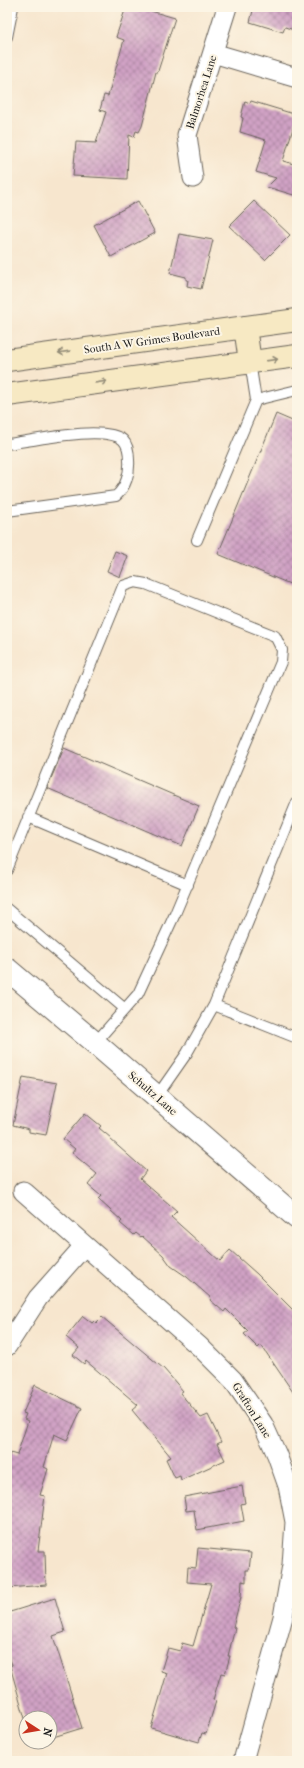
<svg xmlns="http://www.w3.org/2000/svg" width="304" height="1768" font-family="'IM FELL French Canon',serif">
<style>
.building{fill:url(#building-cross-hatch)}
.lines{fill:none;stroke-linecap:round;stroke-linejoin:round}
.service-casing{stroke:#69635a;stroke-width:12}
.minor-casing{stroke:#69635a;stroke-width:21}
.tertiary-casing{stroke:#69635a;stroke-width:24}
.secondary-casing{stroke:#69635a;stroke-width:24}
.service{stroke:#fff;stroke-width:10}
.minor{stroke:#fff;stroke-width:19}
.tertiary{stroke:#fff;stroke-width:22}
.secondary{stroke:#f7e9c3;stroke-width:22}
.oneway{stroke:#948d78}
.labels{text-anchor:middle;stroke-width:4;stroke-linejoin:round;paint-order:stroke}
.street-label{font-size:11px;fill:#1c1c1c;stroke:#fcf5e5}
</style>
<defs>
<pattern id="building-cross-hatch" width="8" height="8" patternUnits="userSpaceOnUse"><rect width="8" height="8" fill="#d0a2c5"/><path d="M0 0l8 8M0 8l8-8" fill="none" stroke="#a8839f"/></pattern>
</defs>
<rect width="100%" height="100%" fill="#fcf5e5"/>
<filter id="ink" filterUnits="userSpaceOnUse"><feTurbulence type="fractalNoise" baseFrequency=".025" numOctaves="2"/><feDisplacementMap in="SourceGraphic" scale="8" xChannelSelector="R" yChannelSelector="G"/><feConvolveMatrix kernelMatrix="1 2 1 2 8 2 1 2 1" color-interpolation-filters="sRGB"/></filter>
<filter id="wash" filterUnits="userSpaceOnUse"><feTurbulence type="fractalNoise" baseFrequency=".012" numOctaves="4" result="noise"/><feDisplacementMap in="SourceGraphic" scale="16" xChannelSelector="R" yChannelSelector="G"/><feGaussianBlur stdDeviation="0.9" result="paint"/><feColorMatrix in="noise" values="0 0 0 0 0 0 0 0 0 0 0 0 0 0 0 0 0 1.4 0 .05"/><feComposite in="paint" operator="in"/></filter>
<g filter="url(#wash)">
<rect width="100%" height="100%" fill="#f7e6ce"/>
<g id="blocks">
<path class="building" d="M 126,7 L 137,7 L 175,18 L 158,71 L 156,72 L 142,126 L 139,132 L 136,131 L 134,137 L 129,135 L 127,179 L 73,176 L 76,142 L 96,143 L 106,112 L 100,110 L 104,95 L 108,96 L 124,40 L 116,37 Z
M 254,7 L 297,7 L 297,31 L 285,27 L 283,32 L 250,22 Z
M 245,101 L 250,103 L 251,101 L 297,115 L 283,161 L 297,165 L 297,196 L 267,187 L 276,178 L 256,172 L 266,140 L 240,132 L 243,118 L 241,117 Z
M 138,201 L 155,233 L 111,257 L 94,225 Z
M 254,201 L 290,235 L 265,260 L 229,226 Z
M 179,234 L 213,240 L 201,289 L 187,286 L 188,280 L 186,280 L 186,277 L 170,273 Z
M 276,414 L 297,423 L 297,587 L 218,554 Z
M 115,551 L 128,556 L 120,577 L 107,571 Z
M 64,748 L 199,806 L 182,846 L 47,788 Z
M 23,1077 L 57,1083 L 46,1135 L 29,1132 L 29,1129 L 13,1125 Z
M 85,1113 L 101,1126 L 99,1128 L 111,1138 L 110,1139 L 146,1171 L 140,1179 L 177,1211 L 171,1217 L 220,1261 L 230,1250 L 257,1274 L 297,1314 L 297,1398 L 261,1345 L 258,1348 L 244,1334 L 248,1331 L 226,1309 L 224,1312 L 210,1300 L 211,1298 L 187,1277 L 171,1266 L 163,1255 L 142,1236 L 141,1237 L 136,1233 L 134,1235 L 120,1223 L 122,1221 L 98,1199 L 101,1196 L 88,1185 L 97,1174 L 72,1153 L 75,1149 L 63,1139 Z
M 83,1316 L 92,1323 L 94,1321 L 96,1323 L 102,1317 L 164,1369 L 183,1391 L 180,1393 L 201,1418 L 208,1415 L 221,1442 L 217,1444 L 225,1460 L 181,1480 L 180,1476 L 175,1478 L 166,1459 L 171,1457 L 132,1410 L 138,1405 L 86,1361 L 84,1364 L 73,1355 L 79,1348 L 66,1337 Z
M 35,1385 L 82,1408 L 67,1440 L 54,1434 L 44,1467 L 48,1469 L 40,1495 L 45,1496 L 38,1551 L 45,1551 L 46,1585 L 7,1588 L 7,1464 L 10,1453 L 17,1455 L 28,1421 L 24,1419 L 26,1414 L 23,1413 Z
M 242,1486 L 245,1503 L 241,1504 L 244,1521 L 197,1530 L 194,1510 L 186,1511 L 184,1497 Z
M 198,1548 L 251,1553 L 249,1570 L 246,1570 L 246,1582 L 242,1581 L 241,1597 L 233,1627 L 235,1628 L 228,1656 L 230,1656 L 225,1674 L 221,1673 L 213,1700 L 216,1701 L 206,1734 L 202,1733 L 199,1742 L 151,1728 L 167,1673 L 161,1671 L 168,1648 L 180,1651 L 182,1643 L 193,1646 L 211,1584 L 187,1582 L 188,1567 L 196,1568 Z
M 55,1598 L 65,1632 L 53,1636 L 82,1728 L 50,1738 L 50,1718 L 26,1718 L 26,1722 L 10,1666 L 12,1665 L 7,1649 L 7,1613 Z"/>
</g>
</g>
<g filter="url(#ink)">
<use href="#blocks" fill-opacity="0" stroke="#69635a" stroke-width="1"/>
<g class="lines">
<g class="service-casing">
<path id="service" d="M 7,37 L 13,7
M 256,400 L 297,390
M 7,444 C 31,441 105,424 123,440 C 128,445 129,453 129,460 C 130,473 126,487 116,496 L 7,511
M 197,540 L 256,400 L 250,362
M 28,817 L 188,885
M 7,870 L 123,586 L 135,582 L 146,584 L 275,636 L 282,650 L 281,662 L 175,914 L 138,994 L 95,1043
M 7,909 L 125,1009
M 214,1005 L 297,1038
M 157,1096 L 187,1053 L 214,1005 L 297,802"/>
</g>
<g class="minor-casing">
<path id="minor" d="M 213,53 L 297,78
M 193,178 L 187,135 L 227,7
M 23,1191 L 200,1347 L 233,1380 L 263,1424 L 277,1455 L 288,1486 L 295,1522 L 292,1565 L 283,1617 L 243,1761
M 7,1346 L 38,1298 L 84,1246"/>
</g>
<g class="tertiary-casing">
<path id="tertiary" d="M 7,969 L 95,1043 L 297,1218"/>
</g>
<g class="secondary-casing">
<path id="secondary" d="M 245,327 L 250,362
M 7,360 L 297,320
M 7,395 L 297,356"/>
</g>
<use href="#service" class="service"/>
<use href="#minor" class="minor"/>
<use href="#tertiary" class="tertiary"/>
<use href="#secondary" class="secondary"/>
</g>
<defs><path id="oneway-shaft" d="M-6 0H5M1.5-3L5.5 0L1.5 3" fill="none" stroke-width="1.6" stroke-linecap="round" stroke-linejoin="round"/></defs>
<g class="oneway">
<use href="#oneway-shaft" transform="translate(64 352) rotate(172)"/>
<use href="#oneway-shaft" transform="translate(272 360) rotate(-8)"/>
<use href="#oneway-shaft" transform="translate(101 382) rotate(-8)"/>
</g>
</g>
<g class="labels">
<g class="street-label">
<text transform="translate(201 92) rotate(-72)" y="4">Balmorhea Lane</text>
<text transform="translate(152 340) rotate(-8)" y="4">South A W Grimes Boulevard</text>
<text transform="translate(153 1093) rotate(41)" y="4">Schultz Lane</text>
<text transform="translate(252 1410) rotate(58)" y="4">Grafton Lane</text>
</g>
</g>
<rect width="304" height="1768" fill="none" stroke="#fcf5e5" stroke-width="24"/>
<g transform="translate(38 1730) rotate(102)"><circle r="19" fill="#fcf5e5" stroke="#a29e95"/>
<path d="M0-3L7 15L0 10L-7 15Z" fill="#c8321e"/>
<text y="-6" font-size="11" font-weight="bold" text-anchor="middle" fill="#1c1c1c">N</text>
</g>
</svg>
